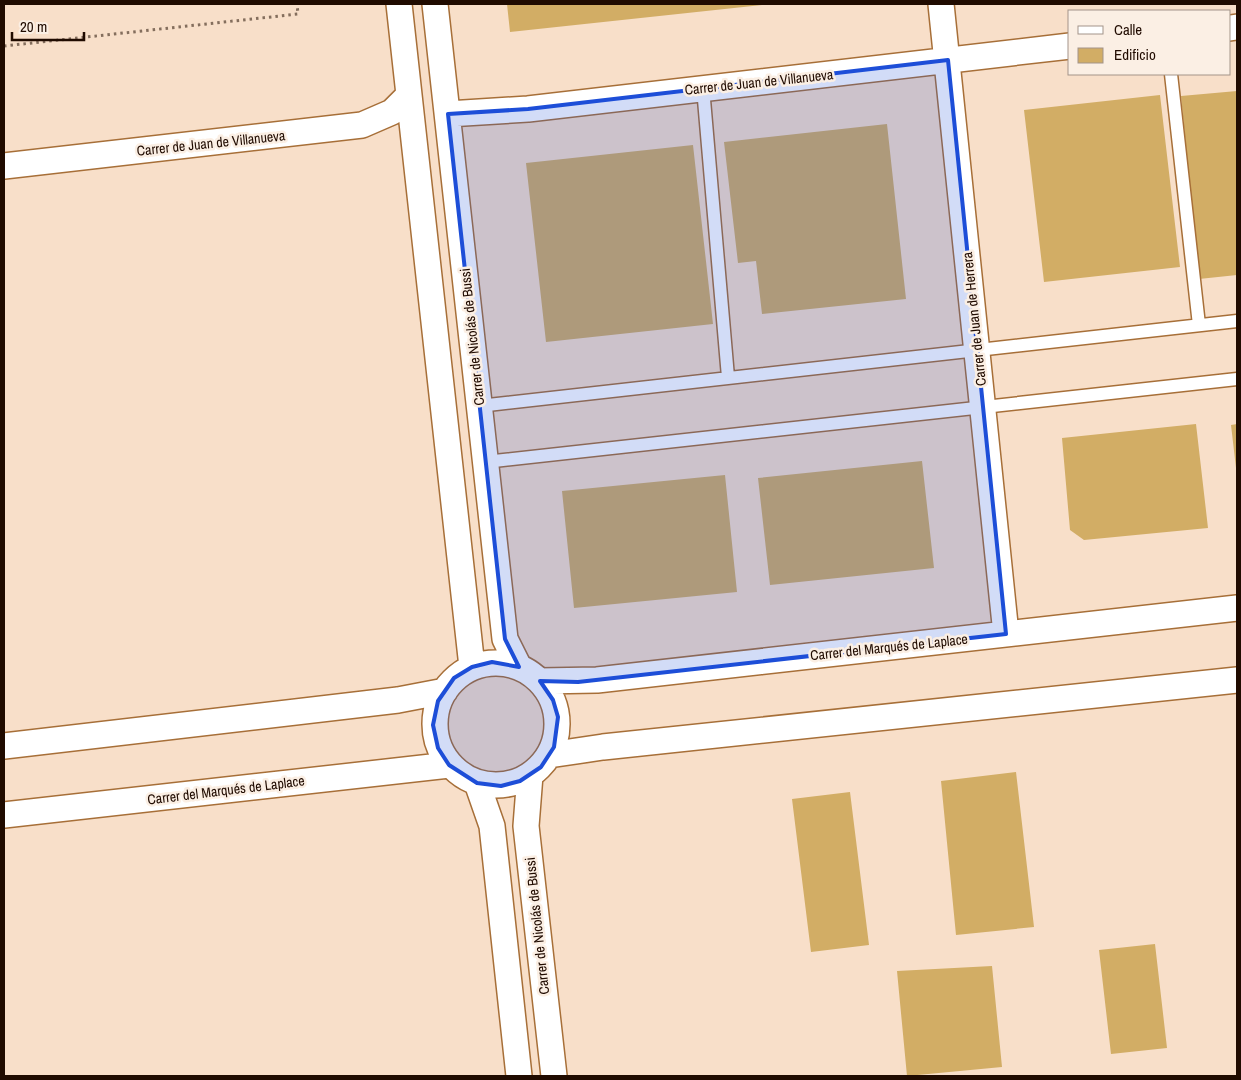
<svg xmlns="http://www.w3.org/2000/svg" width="1241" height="1080" font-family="'Archivo Narrow',sans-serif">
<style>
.building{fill:#d2ad65}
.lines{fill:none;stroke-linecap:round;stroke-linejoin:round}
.lane-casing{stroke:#a76f38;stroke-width:15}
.street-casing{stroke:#a76f38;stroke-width:28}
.path{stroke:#846e5d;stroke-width:3;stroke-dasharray:2.5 4;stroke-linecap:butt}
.lane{stroke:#fff;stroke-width:12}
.street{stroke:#fff;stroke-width:25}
.marked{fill:#1d4ed8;fill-opacity:0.2;stroke:#1d4ed8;stroke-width:4;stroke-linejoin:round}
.labels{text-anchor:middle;stroke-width:5;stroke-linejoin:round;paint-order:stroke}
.street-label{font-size:14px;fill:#200b00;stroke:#fbefe4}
</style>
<rect width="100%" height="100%" fill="#f8dfc9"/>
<path class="building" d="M 507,4 L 762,4 L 762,5 L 510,32 Z
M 1237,91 L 1237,275 L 1199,279 L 1181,96 Z
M 1160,95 L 1180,267 L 1044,282 L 1024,110 Z
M 887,124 L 906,299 L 762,314 L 756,261 L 738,263 L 724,142 Z
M 693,145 L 713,324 L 546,342 L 526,163 Z
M 1196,424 L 1208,528 L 1084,540 L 1070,530 L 1062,438 Z
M 1237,424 L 1237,468 L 1236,468 L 1231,425 Z
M 922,461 L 934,568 L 770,585 L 758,478 Z
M 725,475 L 737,592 L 574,608 L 562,491 Z
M 1016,772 L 1034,927 L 956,935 L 941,781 Z
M 850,792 L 869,945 L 811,952 L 792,799 Z
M 1155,944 L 1167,1048 L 1111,1054 L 1099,950 Z
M 992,966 L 1002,1067 L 907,1076 L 897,971 Z"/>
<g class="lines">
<g class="lane-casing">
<path id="lane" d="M 1171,74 L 1199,325
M 703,88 L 728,377
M 479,406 L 1237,321
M 485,462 L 1237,379"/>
</g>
<g class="street-casing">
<path id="street" d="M 399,4 L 472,667
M 435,4 L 505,639 L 519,667
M 941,4 L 1006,634
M 1230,28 L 1237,27
M 448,114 L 528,109 L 1070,46
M 4,166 L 362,125 L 392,112 L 409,95
M435 724a61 61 0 1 1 122 0a61 61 0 1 1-122 0Z
M 540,681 L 597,680 L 1237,608
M 4,746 L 398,700 L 445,691
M 549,755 L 603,747 L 1237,680
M 530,775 L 526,826 L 554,1076
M 477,783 L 492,826 L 519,1076
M 4,815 L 449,765"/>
</g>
<path class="path" d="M 4,46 L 298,14 L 297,4"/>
<use href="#lane" class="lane"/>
<use href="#street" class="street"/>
</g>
<path class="marked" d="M 948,60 L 1006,634 L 578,682 L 540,681 L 553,700 L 558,717 L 554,747 L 541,767 L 520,781 L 501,786 L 477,783 L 449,765 L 438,748 L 433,725 L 438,701 L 454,678 L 472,667 L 492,662 L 519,667 L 505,639 L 448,114 L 528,109 Z"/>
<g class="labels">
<g class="street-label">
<text transform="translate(759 82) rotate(-6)" y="5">Carrer de Juan de Villanueva</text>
<text transform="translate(211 143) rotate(-6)" y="5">Carrer de Juan de Villanueva</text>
<text transform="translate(974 319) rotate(-96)" y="5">Carrer de Juan de Herrera</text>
<text transform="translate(472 337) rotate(-96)" y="5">Carrer de Nicolás de Bussi</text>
<text transform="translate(889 647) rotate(-6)" y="5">Carrer del Marqués de Laplace</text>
<text transform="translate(226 790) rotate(-7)" y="5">Carrer del Marqués de Laplace</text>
<text transform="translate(537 926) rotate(-96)" y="5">Carrer de Nicolás de Bussi</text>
</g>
</g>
<rect width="1241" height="1080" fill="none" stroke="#200b00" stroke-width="10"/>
<rect x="1068" y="10" width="162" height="65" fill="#fbefe4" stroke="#a39489"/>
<rect x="1078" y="26" width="25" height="8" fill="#ffffff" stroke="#a39489"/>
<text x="1114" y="35" font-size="15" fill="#200b00">Calle</text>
<rect x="1078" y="48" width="25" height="15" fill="#d2ad65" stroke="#a39489"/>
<text x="1114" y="60" font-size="15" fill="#200b00">Edificio</text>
<path d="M12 32v8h72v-8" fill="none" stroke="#200b00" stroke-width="2.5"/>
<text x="20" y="32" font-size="15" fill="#200b00" stroke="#fbefe4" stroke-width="4" paint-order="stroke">20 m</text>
</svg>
